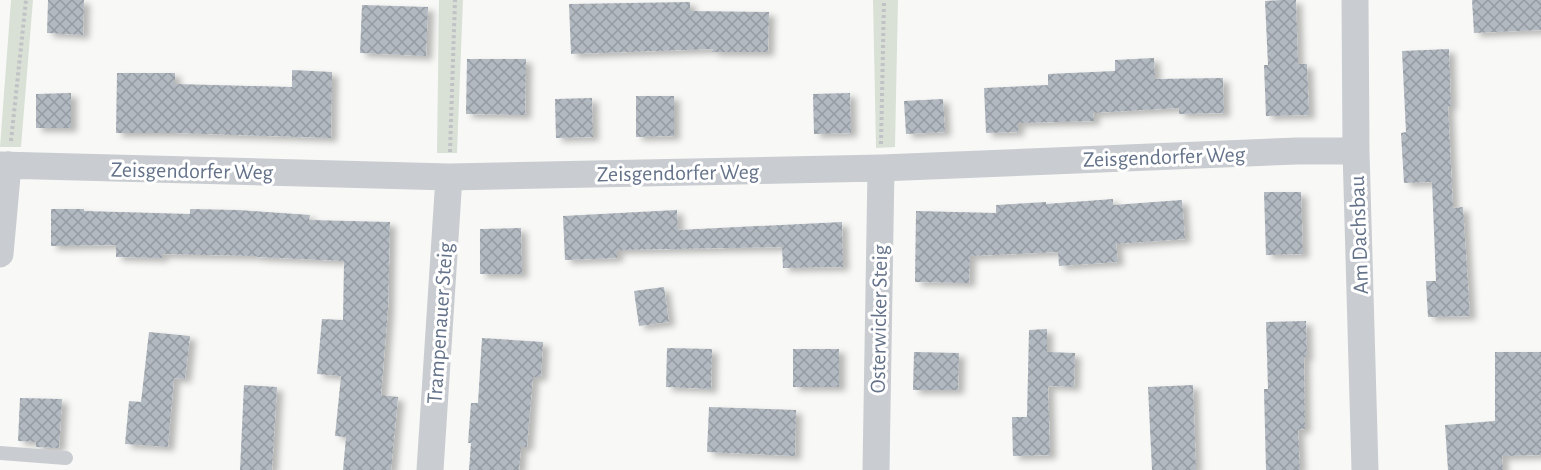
<svg xmlns="http://www.w3.org/2000/svg" width="1541" height="470" font-family="'Alegreya Sans',sans-serif">
<style>
.green{fill:#d9e1d7}
.building{fill:url(#building-cross-hatch);filter:url(#shadow)}
.lines{fill:none;stroke-linecap:round;stroke-linejoin:round}
.path{stroke:#c0c2c5;stroke-width:4;stroke-dasharray:3 3;stroke-linecap:butt}
.service{stroke:#c9ccd0;stroke-width:14}
.minor{stroke:#c9ccd0;stroke-width:27}
.labels{text-anchor:middle;stroke-width:6;stroke-linejoin:round;paint-order:stroke}
.street-label{font-size:22px;fill:#65738a;stroke:#fff}
</style>
<defs>
<pattern id="building-cross-hatch" width="8" height="8" patternUnits="userSpaceOnUse" patternTransform="scale(1.5)"><rect width="8" height="8" fill="#b3b9c1"/><path d="M0 0l8 8M0 8l8-8" fill="none" stroke="#959ba3"/></pattern>
<filter id="shadow"><feDropShadow dx="6" dy="4" stdDeviation="3" flood-color="#0004"/></filter>
</defs>
<rect width="100%" height="100%" fill="#f8f9f6"/>
<path class="green" d="M 11,0 L 33,0 L 21,147 L 0,147 Z
M 439,0 L 463,0 L 457,153 L 437,153 Z
M 873,0 L 898,0 L 895,147 L 876,148 Z"/>
<path class="building" d="M 48,0 L 84,0 L 83,35 L 47,33 Z
M 1281,0 L 1296,0 L 1298,64 L 1307,64 L 1309,115 L 1266,116 L 1264,65 L 1268,65 L 1265,1 Z
M 1472,0 L 1541,0 L 1541,30 L 1474,33 Z
M 690,2 L 690,11 L 769,12 L 768,52 L 712,52 L 713,49 L 571,54 L 569,4 Z
M 362,5 L 428,7 L 426,56 L 360,53 Z
M 1449,49 L 1451,106 L 1448,106 L 1453,208 L 1463,207 L 1470,316 L 1428,317 L 1426,281 L 1436,281 L 1432,182 L 1404,183 L 1401,133 L 1406,132 L 1402,51 Z
M 1154,58 L 1155,79 L 1223,78 L 1224,113 L 1179,114 L 1179,108 L 1093,113 L 1094,121 L 1018,123 L 1018,132 L 986,133 L 984,88 L 1048,85 L 1048,74 L 1115,71 L 1115,60 Z
M 467,59 L 526,59 L 525,115 L 466,114 Z
M 292,70 L 332,72 L 331,138 L 177,133 L 116,133 L 117,73 L 175,73 L 175,84 L 292,87 Z
M 71,93 L 71,128 L 36,128 L 36,94 Z
M 850,93 L 851,133 L 814,134 L 813,94 Z
M 636,96 L 674,96 L 674,136 L 636,137 Z
M 592,98 L 593,137 L 556,138 L 555,99 Z
M 943,99 L 945,132 L 906,134 L 904,101 Z
M 1264,192 L 1301,192 L 1303,254 L 1266,255 Z
M 1113,199 L 1113,205 L 1182,200 L 1185,239 L 1116,244 L 1118,262 L 1059,266 L 1058,252 L 970,256 L 969,283 L 915,282 L 916,211 L 996,213 L 996,205 L 1046,202 L 1046,204 Z
M 51,209 L 84,209 L 84,211 L 190,214 L 190,209 L 238,210 L 310,215 L 309,220 L 390,222 L 388,309 L 381,395 L 398,397 L 391,470 L 343,470 L 346,437 L 335,436 L 341,376 L 317,374 L 322,319 L 343,320 L 344,261 L 257,257 L 257,256 L 162,254 L 162,258 L 116,257 L 116,245 L 51,246 Z
M 677,210 L 678,230 L 842,222 L 843,267 L 783,268 L 782,247 L 617,250 L 617,258 L 565,260 L 563,216 Z
M 521,228 L 522,274 L 480,274 L 480,229 Z
M 664,287 L 669,322 L 639,326 L 634,291 Z
M 1306,321 L 1307,357 L 1304,357 L 1305,429 L 1298,430 L 1300,470 L 1266,470 L 1264,389 L 1268,389 L 1266,322 Z
M 1047,329 L 1047,352 L 1075,353 L 1074,387 L 1048,386 L 1050,455 L 1013,456 L 1012,417 L 1027,417 L 1029,330 Z
M 149,332 L 190,336 L 185,379 L 174,378 L 168,447 L 125,444 L 129,401 L 141,402 Z
M 482,338 L 543,342 L 541,377 L 533,377 L 527,447 L 521,447 L 519,470 L 469,470 L 471,443 L 468,443 L 471,403 L 478,403 Z
M 667,348 L 712,349 L 711,389 L 666,387 Z
M 793,349 L 839,349 L 839,387 L 793,387 Z
M 914,352 L 959,353 L 958,390 L 913,390 Z
M 1495,352 L 1541,352 L 1541,455 L 1502,456 L 1503,470 L 1448,470 L 1445,425 L 1495,421 Z
M 244,385 L 277,387 L 272,470 L 240,470 Z
M 1193,385 L 1196,470 L 1152,470 L 1148,387 Z
M 20,398 L 62,399 L 59,448 L 36,447 L 36,442 L 18,441 Z
M 709,407 L 796,410 L 795,456 L 707,452 Z"/>
<g class="lines">
<path class="path" d="M 11,141 L 26,0
M 881,144 L 884,0
M 450,152 L 455,0"/>
<path class="service" d="M 0,453 L 66,458"/>
<path class="minor" d="M 1355,0 L 1356,151 L 1365,470
M 0,165 L 449,177 L 881,168 L 1297,151 L 1356,151
M 0,254 L 8,165
M 430,470 L 449,177
M 876,470 L 881,168"/>
</g>
<g class="labels">
<g class="street-label">
<text transform="translate(1164 156) rotate(-2)" y="8">Zeisgendorfer Weg</text>
<text transform="translate(192 170) rotate(1)" y="8">Zeisgendorfer Weg</text>
<text transform="translate(678 172) rotate(-1)" y="8">Zeisgendorfer Weg</text>
<text transform="translate(1358 235) rotate(-92)" y="8">Am Dachsbau</text>
<text transform="translate(878 319) rotate(-89)" y="8">Osterwicker Steig</text>
<text transform="translate(439 323) rotate(-86)" y="8">Trampenauer Steig</text>
</g>
</g>
</svg>
